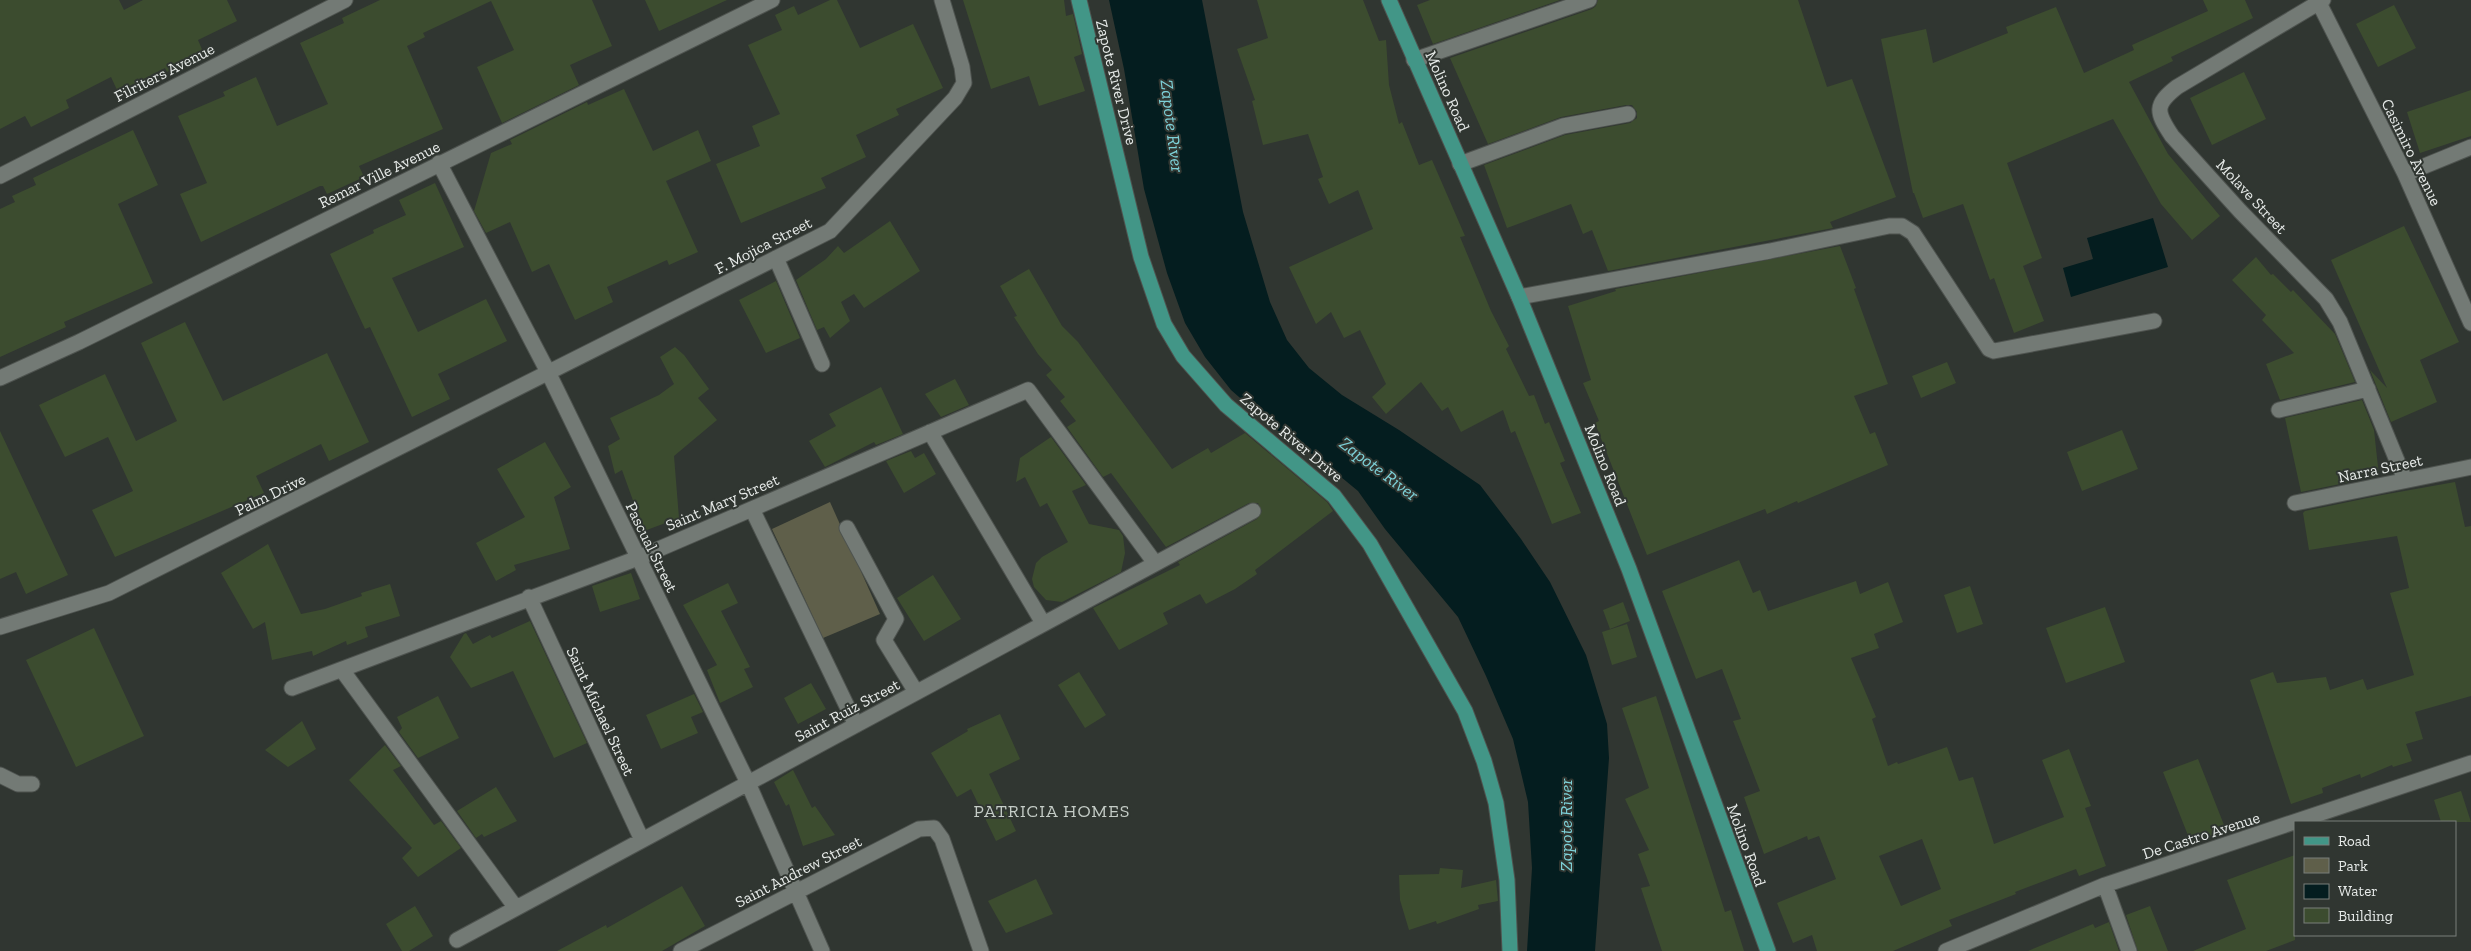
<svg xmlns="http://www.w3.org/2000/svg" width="2471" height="951" font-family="'Zilla Slab',serif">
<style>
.green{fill:#5f5f4a}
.water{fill:#041d1f}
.building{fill:#3c4c2f;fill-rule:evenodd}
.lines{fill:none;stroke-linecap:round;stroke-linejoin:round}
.minor-casing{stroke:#4e534f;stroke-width:17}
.major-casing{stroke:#4e534f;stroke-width:17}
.minor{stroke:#737a75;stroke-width:15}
.major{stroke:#429687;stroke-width:15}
.labels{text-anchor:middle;stroke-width:4;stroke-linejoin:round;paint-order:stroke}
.street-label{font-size:16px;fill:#e7ebe9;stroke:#303631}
.water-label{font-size:18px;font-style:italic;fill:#7dd0d7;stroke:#303631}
.neighbourhood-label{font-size:18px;letter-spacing:1px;fill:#c4ccc6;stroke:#303631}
</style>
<rect width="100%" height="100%" fill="#303631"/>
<path class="green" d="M 830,502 L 880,614 L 823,638 L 772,529 Z"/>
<path class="water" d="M 1109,0 L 1202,0 L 1243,212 L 1270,302 L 1287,340 L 1309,368 L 1342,395 L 1399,430 L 1480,485 L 1521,539 L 1550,582 L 1586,655 L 1607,724 L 1609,758 L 1595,951 L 1527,951 L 1532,868 L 1528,802 L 1513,739 L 1486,676 L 1458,617 L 1385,529 L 1358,491 L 1318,458 L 1285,437 L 1231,390 L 1205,357 L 1185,323 L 1167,273 L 1144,189 L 1124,69 Z
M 2153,218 L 2168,267 L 2071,297 L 2063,268 L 2093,259 L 2087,238 Z"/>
<path class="building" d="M 0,0 L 119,0 L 124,10 L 143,0 L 227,0 L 237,21 L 198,40 L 204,54 L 167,72 L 165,68 L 118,92 L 111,77 L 66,100 L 69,108 L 31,127 L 25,116 L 0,129 Z
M 380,0 L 592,0 L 612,46 L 570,65 L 579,85 L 502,123 L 477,67 L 514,50 L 491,1 L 423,33 L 425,37 L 407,46 L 443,129 L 359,166 L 364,177 L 327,194 L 323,186 L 320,186 L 201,242 L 180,194 L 207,183 L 178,116 L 225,96 L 223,92 L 256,77 L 277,126 L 328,104 L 300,43 L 344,23 L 342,18 Z
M 645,0 L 727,0 L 659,31 Z
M 830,0 L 837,0 L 860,48 L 913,24 L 943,88 L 896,109 L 899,115 L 856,135 L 866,157 L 821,178 L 826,188 L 741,223 L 716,164 L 760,146 L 752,126 L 780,114 L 748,45 L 782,30 L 775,15 L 794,6 L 798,15 Z
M 963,0 L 1064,0 L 1066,16 L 1073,14 L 1082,54 L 1074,57 L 1085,91 L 1039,106 L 1029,76 L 991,89 Z
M 1257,0 L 1363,0 L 1379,41 L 1386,40 L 1389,85 L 1399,124 L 1402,122 L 1419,165 L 1432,160 L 1465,236 L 1460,237 L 1491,311 L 1509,346 L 1506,349 L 1529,396 L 1534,395 L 1545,424 L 1549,422 L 1565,461 L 1560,463 L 1581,513 L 1552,524 L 1515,431 L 1511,433 L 1503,410 L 1461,432 L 1448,407 L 1442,411 L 1421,382 L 1386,414 L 1372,397 L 1386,384 L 1360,330 L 1344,338 L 1331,312 L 1316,324 L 1289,267 L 1373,229 L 1358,190 L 1329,204 L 1318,179 L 1323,177 L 1308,134 L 1263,145 L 1252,101 L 1255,100 L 1237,49 L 1268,38 Z
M 1430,0 L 1560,0 L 1433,44 L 1417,5 Z
M 1598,0 L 1798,0 L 1827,87 L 1852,79 L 1896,197 L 1830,222 L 1833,228 L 1608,271 L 1592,230 L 1583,234 L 1571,204 L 1507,228 L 1484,165 L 1565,135 L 1630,123 L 1637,118 L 1637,112 L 1632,105 L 1626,105 L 1561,117 L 1488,144 L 1450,58 L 1592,9 L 1596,6 Z
M 2203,0 L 2245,0 L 2253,18 L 2171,57 L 2173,61 L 2129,82 L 2168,154 L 2220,216 L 2192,240 L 2161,204 L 2113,119 L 2007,163 L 2042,258 L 2023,266 L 2044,321 L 2014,333 L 1994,278 L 1990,280 L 1963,204 L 1923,218 L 1914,193 L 1913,193 L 1881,39 L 1926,29 L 1933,63 L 2008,33 L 2006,27 L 2056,7 L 2084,73 L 2134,50 L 2132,45 L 2208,11 Z
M 2394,5 L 2416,48 L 2378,67 L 2356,24 Z
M 2244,72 L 2266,119 L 2212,145 L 2190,98 Z
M 624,89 L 653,151 L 698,130 L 711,161 L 666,181 L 698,252 L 669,265 L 667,260 L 607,287 L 613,302 L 575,320 L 549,264 L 532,272 L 510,222 L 486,233 L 474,211 L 491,153 L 512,144 L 510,140 L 587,102 L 588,105 Z
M 2471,90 L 2471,136 L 2420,153 L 2407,112 Z
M 133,130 L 158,185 L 118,204 L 153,283 L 64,322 L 66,327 L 0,357 L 0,209 L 15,202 L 12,196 L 36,185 L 33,178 Z
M 435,183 L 464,247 L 392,278 L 418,332 L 486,299 L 507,341 L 438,374 L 450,399 L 412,417 L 370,327 L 365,329 L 330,254 L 374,233 L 373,230 L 406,215 L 399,200 Z
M 890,221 L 920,271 L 864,308 L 854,294 L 841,302 L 850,321 L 830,338 L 824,327 L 817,330 L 796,280 L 826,259 L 838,246 L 844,253 Z
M 2404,226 L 2459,342 L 2420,360 L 2437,402 L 2391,422 L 2370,370 L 2387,388 L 2331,260 Z
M 1840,246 L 1856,288 L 1854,289 L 1888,384 L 1854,396 L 1870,434 L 1875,432 L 1888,465 L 1798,503 L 1797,501 L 1767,514 L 1765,509 L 1647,555 L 1595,423 L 1599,421 L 1583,383 L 1591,380 L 1568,306 L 1616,291 L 1615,289 Z
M 2256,257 L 2271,275 L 2273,274 L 2291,292 L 2293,290 L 2335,334 L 2355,382 L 2280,400 L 2266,364 L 2294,353 L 2262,320 L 2266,315 L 2232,280 Z
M 1029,269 L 1062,326 L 1078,342 L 1172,469 L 1208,448 L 1211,453 L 1245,433 L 1327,502 L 1333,511 L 1255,570 L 1257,574 L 1235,589 L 1206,604 L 1200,594 L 1163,613 L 1168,624 L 1119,650 L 1093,608 L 1180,565 L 1178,562 L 1257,519 L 1262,511 L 1258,503 L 1249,503 L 1166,547 L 1111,473 L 1103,477 L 1067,427 L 1076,421 L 1060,401 L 1065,397 L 1046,375 L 1052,370 L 1038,354 L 1014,317 L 1017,316 L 1000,286 Z
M 776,281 L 800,338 L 766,353 L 739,300 Z
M 185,322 L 223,401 L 327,353 L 369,442 L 329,461 L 321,444 L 256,476 L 264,493 L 115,557 L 92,510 L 133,491 L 108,437 L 65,457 L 39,405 L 105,374 L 136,441 L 177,421 L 141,343 Z
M 675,347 L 684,355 L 709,389 L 698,398 L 717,420 L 674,456 L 679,518 L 644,531 L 622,470 L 615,474 L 608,446 L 620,439 L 610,418 L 659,395 L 674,384 L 660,357 Z
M 1947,362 L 1956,383 L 1921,398 L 1912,376 Z
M 955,379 L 969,405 L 941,417 L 925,394 Z
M 881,387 L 903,434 L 876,445 L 874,442 L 825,467 L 809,441 L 836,426 L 829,414 Z
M 2362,400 L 2374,430 L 2379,476 L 2301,492 L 2285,418 Z
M 2122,430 L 2138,469 L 2082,491 L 2067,452 Z
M 0,431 L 68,575 L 26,594 L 16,572 L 0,579 Z
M 1051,437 L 1086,485 L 1072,491 L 1089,524 L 1119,530 L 1123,536 L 1125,553 L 1121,572 L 1062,602 L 1046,600 L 1034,587 L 1032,579 L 1036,563 L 1042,557 L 1068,542 L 1047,503 L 1040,507 L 1025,477 L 1016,482 L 1020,458 Z
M 545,442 L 571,487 L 554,497 L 570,549 L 514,565 L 516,570 L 496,581 L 476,543 L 525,517 L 497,469 Z
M 911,451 L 915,458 L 924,453 L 936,474 L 904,493 L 886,461 Z
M 2455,482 L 2465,527 L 2471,526 L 2471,696 L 2415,712 L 2423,739 L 2406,744 L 2412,761 L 2393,767 L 2392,765 L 2361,778 L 2360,774 L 2322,788 L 2323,793 L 2291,804 L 2250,680 L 2273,672 L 2277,683 L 2326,677 L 2330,690 L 2363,679 L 2367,690 L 2414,675 L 2390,593 L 2409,588 L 2397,536 L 2309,550 L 2303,513 L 2305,511 L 2382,495 Z
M 268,544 L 301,614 L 325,609 L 362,596 L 361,593 L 390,584 L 400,616 L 365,627 L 368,637 L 347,645 L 346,641 L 313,656 L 312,651 L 272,660 L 265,622 L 253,629 L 221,573 Z
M 1739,560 L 1753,593 L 1760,590 L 1768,611 L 1856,581 L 1860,594 L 1888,582 L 1903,622 L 1874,634 L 1879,648 L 1851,658 L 1876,717 L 1872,719 L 1888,766 L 1897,762 L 1898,764 L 1947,747 L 1959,781 L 1973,777 L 1994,844 L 2064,817 L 2042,760 L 2069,749 L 2091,806 L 2085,808 L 2106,866 L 2079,876 L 2076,869 L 2015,892 L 2016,894 L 1949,920 L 1952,926 L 1893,951 L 1817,951 L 1812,935 L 1793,943 L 1777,903 L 1836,879 L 1819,836 L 1808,840 L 1807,836 L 1764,854 L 1744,797 L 1760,791 L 1733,721 L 1741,719 L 1722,669 L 1696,679 L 1662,591 ZM 1922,839 L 1941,889 L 1901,906 L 1879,856 Z
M 631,573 L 640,599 L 600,612 L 592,586 Z
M 933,575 L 961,619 L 924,641 L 897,598 Z
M 728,583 L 738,603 L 721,611 L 750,667 L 744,669 L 753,687 L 720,703 L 707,670 L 717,665 L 683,605 Z
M 1970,586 L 1983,624 L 1957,633 L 1944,595 Z
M 1623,602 L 1630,621 L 1610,629 L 1603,610 Z
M 2105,607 L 2125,662 L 2066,683 L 2046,628 Z
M 530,621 L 587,743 L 554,758 L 513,671 L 471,688 L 450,657 L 464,634 L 466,633 L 473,644 L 490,635 L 492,638 Z
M 1627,624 L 1637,657 L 1612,665 L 1602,632 Z
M 94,628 L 144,736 L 76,767 L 26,660 Z
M 1079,672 L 1106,715 L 1085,728 L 1058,685 Z
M 811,683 L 826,709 L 798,724 L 784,698 Z
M 694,694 L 703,712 L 691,717 L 698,733 L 661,749 L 646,715 Z
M 438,696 L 459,738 L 418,758 L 399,732 L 402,728 L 397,717 Z
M 1656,696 L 1725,912 L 1731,910 L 1744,951 L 1662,951 L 1641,888 L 1650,886 L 1638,854 L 1649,850 L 1625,799 L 1649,788 L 1622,708 Z
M 1000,714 L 1020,759 L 989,774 L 1016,831 L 996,841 L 971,789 L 957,797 L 931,753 L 968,731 L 967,729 Z
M 302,721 L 316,749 L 288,767 L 265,750 Z
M 385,745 L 401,766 L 393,770 L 434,825 L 441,821 L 461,848 L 418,877 L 402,858 L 412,848 L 349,780 Z
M 2198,759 L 2226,830 L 2191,843 L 2163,772 Z
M 793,770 L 812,808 L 815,806 L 835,835 L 803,846 L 789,804 L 786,806 L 774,782 Z
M 496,787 L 517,821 L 484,837 L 482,834 L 476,838 L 457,811 Z
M 2461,791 L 2471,822 L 2441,822 L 2434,800 Z
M 2295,855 L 2295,940 L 2266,951 L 2193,951 L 2246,929 L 2227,880 Z
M 1440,868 L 1463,870 L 1461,888 L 1496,880 L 1498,901 L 1478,905 L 1479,909 L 1437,924 L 1436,921 L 1409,930 L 1400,900 L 1399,875 L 1439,874 Z
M 1036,879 L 1053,914 L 1006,933 L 988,901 Z
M 682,886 L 705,926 L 662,951 L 557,951 L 606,925 L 607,928 Z
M 415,906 L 433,936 L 409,951 L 402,951 L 386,924 Z
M 2150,906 L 2168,951 L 2138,951 L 2126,915 Z
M 2109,922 L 2119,951 L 2028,951 L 2093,924 L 2095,928 Z"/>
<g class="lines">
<g class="minor-casing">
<path id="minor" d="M 2323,0 L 2177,87 C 2154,105 2156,112 2172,136 L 2240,211 L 2326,299 L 2340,322 L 2405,480
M 2319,3 L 2405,174 L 2471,323
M 1414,60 L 1589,0
M 439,163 L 548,372 L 748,783 L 822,951
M 1460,164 L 1563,126 L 1628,114
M 2405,174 L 2471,147
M 0,176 L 345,0
M 776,258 L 822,364
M 1519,297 L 1770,251 L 1889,226 L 1902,226 L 1913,233 L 1989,349 L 1994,351 L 2154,321
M 0,378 L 79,342 L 772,0
M 2279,410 L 2368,389
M 930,432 L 1043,623
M 2295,503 L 2471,467
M 752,509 L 856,725
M 847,528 L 896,619 L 884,640 L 916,692
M 529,597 L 642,840
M 0,627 L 109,593 L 830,231 L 955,98 L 964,83 L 962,67 L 942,0
M 342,670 L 516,908
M 292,688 L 638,558 L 1028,390 L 1155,563
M 0,775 L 18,784 L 32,784
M 2105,885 L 2129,951
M 457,940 L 1253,511
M 681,951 L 919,829 L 934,828 L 942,839 L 981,951
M 1946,951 L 2105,885 L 2471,763"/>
</g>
<g class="major-casing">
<path id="major" d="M 1079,0 L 1141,257 L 1164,324 L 1183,356 L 1226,405 L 1334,496 L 1370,544 L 1465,711 L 1484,761 L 1496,803 L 1507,880 L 1510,951
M 1389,0 L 1519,297 L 1629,569 L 1768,951"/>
</g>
<use href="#minor" class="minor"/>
<use href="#major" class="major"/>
</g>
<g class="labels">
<g class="street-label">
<text transform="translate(164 72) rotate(-27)" y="6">Filriters Avenue</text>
<text transform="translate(1117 82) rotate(76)" y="6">Zapote River Drive</text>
<text transform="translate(1448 91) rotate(66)" y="6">Molino Road</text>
<text transform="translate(2412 152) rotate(64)" y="6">Casimiro Avenue</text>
<text transform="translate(379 174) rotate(-26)" y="6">Remar Ville Avenue</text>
<text transform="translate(2252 196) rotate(47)" y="6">Molave Street</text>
<text transform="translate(763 245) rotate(-27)" y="6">F. Mojica Street</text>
<text transform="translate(1292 437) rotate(40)" y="6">Zapote River Drive</text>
<text transform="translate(1606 465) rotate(68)" y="6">Molino Road</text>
<text transform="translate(2380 468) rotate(-12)" y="6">Narra Street</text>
<text transform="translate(270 494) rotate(-26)" y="6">Palm Drive</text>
<text transform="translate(722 502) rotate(-23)" y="6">Saint Mary Street</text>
<text transform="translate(652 547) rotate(64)" y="6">Pascual Street</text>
<text transform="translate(847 710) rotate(-28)" y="6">Saint Ruiz Street</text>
<text transform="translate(601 711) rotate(65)" y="6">Saint Michael Street</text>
<text transform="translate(2201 835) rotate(-18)" y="6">De Castro Avenue</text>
<text transform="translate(1747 845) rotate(70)" y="6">Molino Road</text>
<text transform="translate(798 871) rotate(-27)" y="6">Saint Andrew Street</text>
</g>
<g class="water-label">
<text transform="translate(1172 126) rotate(83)" y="6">Zapote River</text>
<text transform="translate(1379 469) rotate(37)" y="6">Zapote River</text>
<text transform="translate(1566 825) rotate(-90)" y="6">Zapote River</text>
</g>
<g class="neighbourhood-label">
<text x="1052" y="817">PATRICIA HOMES</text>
</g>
</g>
<rect x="2294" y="821" width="162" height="115" fill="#303631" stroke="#797e7b"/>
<rect x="2304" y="837" width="25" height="8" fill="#429687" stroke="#797e7b"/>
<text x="2338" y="846" font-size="15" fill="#e7ebe9">Road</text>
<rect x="2304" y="858" width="25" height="15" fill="#5f5f4a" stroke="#797e7b"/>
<text x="2338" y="871" font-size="15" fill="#e7ebe9">Park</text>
<rect x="2304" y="884" width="25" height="15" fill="#041d1f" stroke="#797e7b"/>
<text x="2338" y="896" font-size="15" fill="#e7ebe9">Water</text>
<rect x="2304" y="908" width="25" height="15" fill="#3c4c2f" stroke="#797e7b"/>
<text x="2338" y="921" font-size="15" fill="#e7ebe9">Building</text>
</svg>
